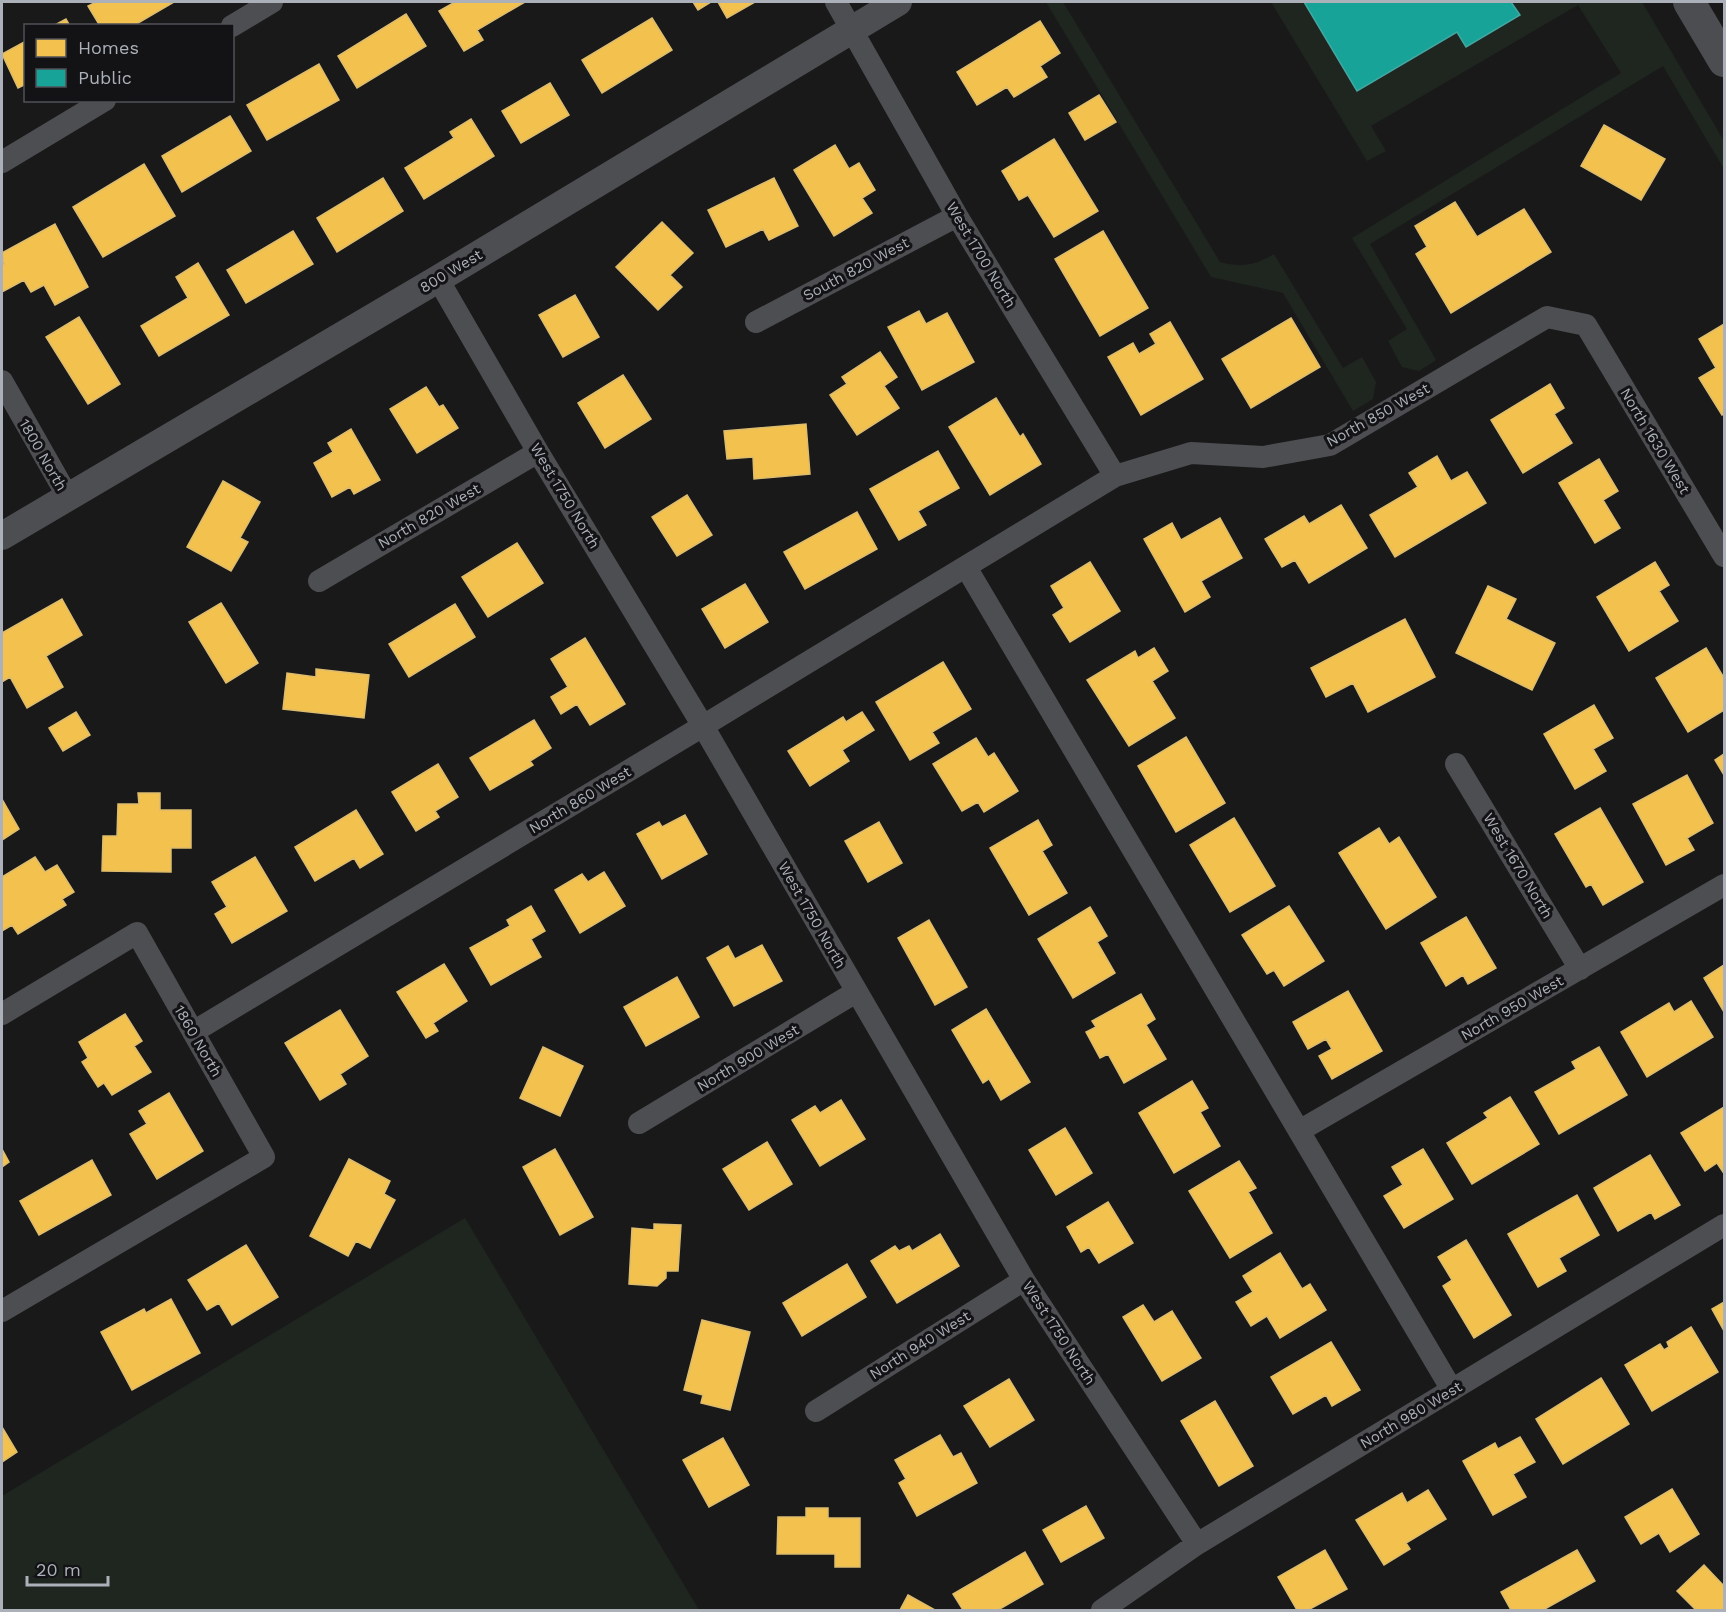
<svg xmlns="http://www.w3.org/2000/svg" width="1726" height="1612" font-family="'Work Sans',sans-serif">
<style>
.green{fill:#1f2620}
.homes{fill:#f2c14e;stroke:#ddbc6e;stroke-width:1.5}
.public{fill:#17a398;stroke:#43a7a2;stroke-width:1.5}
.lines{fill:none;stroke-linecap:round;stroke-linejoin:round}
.minor{stroke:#4d4e52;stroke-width:22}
.tertiary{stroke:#4d4e52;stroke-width:28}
.secondary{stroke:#4c4d50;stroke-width:32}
.labels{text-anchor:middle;stroke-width:6;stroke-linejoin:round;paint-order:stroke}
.street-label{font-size:15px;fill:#abb0b9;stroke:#131315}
</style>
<rect width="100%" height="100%" fill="#191919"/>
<path class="green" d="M 1046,2 L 1063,2 L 1220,262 C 1241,268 1255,265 1274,254 L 1343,368 L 1362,357 L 1376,382 L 1373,399 L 1353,411 L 1283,293 L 1211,277 Z
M 1271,2 L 1304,2 L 1357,91 L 1457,32 L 1466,47 L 1520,16 L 1511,2 L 1642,2 L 1724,141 L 1724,169 L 1663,66 L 1370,244 L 1436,360 L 1419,371 L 1402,367 L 1388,341 L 1407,329 L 1352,238 L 1621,73 L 1578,5 L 1371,126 L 1386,151 L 1367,161 Z
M 465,1218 L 699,1610 L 2,1610 L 2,1496 Z"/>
<path class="homes" d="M 96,2 L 174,2 L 133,26 L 100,26 L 88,6 Z
M 455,2 L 525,2 L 477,30 L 483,40 L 464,51 L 439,11 Z
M 693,2 L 711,2 L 698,10 Z
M 718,2 L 755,2 L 727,18 Z
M 406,14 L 426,46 L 357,88 L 338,56 Z
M 652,18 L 672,50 L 602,93 L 582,60 Z
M 66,19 L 70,26 L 53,26 Z
M 1040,21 L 1060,53 L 1040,66 L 1047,77 L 1014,97 L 1007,87 L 977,105 L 957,72 Z
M 26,41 L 26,84 L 18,88 L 2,54 Z
M 319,64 L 339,100 L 267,140 L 247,105 Z
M 550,83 L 569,115 L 521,143 L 502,111 Z
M 1099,95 L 1116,122 L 1085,140 L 1069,113 Z
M 230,116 L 251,151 L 182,192 L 162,156 Z
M 471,119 L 494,156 L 424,199 L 405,168 L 454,138 L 450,132 Z
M 1604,125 L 1665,159 L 1641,200 L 1581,166 Z
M 1054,139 L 1098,211 L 1054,237 L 1028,195 L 1019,200 L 1002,171 Z
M 835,145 L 849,169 L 859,163 L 875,190 L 862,198 L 872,213 L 834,236 L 794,170 Z
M 144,164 L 175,216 L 103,257 L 73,207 Z
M 383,178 L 403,211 L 337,252 L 317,218 Z
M 774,178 L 798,226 L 769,240 L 763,229 L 726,247 L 708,210 Z
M 1455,202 L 1477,237 L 1524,209 L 1551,252 L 1451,313 L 1416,254 L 1427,247 L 1415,226 Z
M 662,222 L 693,253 L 670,275 L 682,287 L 658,310 L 616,267 Z
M 55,224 L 88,287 L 55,305 L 44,285 L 31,292 L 24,280 L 2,292 L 2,265 L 4,264 L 2,253 Z
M 293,231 L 313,264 L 246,303 L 227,270 Z
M 1103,231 L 1148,308 L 1100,336 L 1055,259 Z
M 198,263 L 229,315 L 159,356 L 141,326 L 188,298 L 176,277 Z
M 575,295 L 599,337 L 563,357 L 539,315 Z
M 919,311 L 926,324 L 947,313 L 974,362 L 922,390 L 888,327 Z
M 79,317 L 120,384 L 88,404 L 46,337 Z
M 1291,318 L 1320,367 L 1251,408 L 1222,359 Z
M 1170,322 L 1203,379 L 1141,415 L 1108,357 L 1133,343 L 1139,354 L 1156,344 L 1150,334 Z
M 1724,324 L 1724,413 L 1722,415 L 1699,378 L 1716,368 L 1699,339 Z
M 880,352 L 897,377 L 884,386 L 899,408 L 857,435 L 830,395 L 847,384 L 842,377 Z
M 623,375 L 651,419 L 605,448 L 578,403 Z
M 1550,384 L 1564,408 L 1554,414 L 1572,443 L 1523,473 L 1491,420 Z
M 426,387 L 439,407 L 443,405 L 458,428 L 417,453 L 390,409 Z
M 996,398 L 1020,437 L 1023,434 L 1041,464 L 990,495 L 949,427 Z
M 806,424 L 810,474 L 754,479 L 753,457 L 727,459 L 724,431 Z
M 351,429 L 380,480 L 354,494 L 350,487 L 332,497 L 314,463 L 333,452 L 328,443 Z
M 938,451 L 959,488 L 918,511 L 926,525 L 899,540 L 870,489 Z
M 1437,456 L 1451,481 L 1467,472 L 1486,503 L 1395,557 L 1370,515 L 1418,487 L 1409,473 Z
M 1599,459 L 1618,491 L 1603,500 L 1620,528 L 1595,543 L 1559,483 Z
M 223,481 L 260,502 L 240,538 L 248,542 L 231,571 L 187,547 Z
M 687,495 L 712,535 L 677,556 L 652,517 Z
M 1341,505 L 1367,548 L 1309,583 L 1295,560 L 1282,567 L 1265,539 L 1304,516 L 1309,524 Z
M 857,512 L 877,549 L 805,589 L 784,552 Z
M 1220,518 L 1242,558 L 1201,581 L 1210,597 L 1185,612 L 1144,539 L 1172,523 L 1181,540 Z
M 517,543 L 543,583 L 488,617 L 462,577 Z
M 1090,562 L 1120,611 L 1070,642 L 1053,615 L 1064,608 L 1051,586 Z
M 1655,562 L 1669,585 L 1659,591 L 1678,621 L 1629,651 L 1597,597 Z
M 745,584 L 768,622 L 725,648 L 702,609 Z
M 1488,586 L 1516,599 L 1506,619 L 1555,643 L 1532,690 L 1456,653 Z
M 62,599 L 82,635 L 46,656 L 63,687 L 27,708 L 10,677 L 2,682 L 2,633 Z
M 221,603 L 258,663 L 226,683 L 189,622 Z
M 455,604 L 475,637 L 409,677 L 389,644 Z
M 1405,619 L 1435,677 L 1368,712 L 1353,683 L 1326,697 L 1311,668 Z
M 585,638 L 625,704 L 590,725 L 577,704 L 561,714 L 551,697 L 568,687 L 551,659 Z
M 1154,648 L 1168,671 L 1152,681 L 1175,718 L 1129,746 L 1087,680 L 1135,651 L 1138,658 Z
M 1706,648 L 1724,678 L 1724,710 L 1688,732 L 1656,678 Z
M 943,662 L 971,709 L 932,732 L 939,743 L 910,760 L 876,702 Z
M 316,669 L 369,675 L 364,718 L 283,709 L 287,673 L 316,677 Z
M 1594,705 L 1613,738 L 1593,749 L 1606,771 L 1575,789 L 1544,734 Z
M 76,712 L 90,735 L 63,751 L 49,728 Z
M 862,712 L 874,730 L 842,750 L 849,761 L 810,786 L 788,751 L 843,717 L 846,722 Z
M 534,720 L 551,748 L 530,761 L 533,765 L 490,790 L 470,758 Z
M 1186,737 L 1225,803 L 1176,832 L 1138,766 Z
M 976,738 L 988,757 L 994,753 L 1018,791 L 984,812 L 978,802 L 962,811 L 933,764 Z
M 1724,754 L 1724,775 L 1715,760 Z
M 438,764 L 458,797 L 435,811 L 439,817 L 416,831 L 392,792 Z
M 1687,775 L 1713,823 L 1687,838 L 1694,850 L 1666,865 L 1633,804 Z
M 138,793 L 160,793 L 160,810 L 191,810 L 191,848 L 171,848 L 171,872 L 102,871 L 103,836 L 117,836 L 118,804 L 139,804 Z
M 2,799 L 19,829 L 2,840 Z
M 1600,808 L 1643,882 L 1603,905 L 1591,884 L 1586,887 L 1555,834 Z
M 356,810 L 383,854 L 360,868 L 354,858 L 315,881 L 295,847 Z
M 685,815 L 707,854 L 662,879 L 637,834 L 659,822 L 662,827 Z
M 1234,818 L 1275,886 L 1230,912 L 1190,845 Z
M 1038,820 L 1052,845 L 1042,851 L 1067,893 L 1029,915 L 990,848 Z
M 879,822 L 902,863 L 868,882 L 845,841 Z
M 1379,828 L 1389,844 L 1399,837 L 1436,897 L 1386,929 L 1339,853 Z
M 35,857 L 45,872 L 57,865 L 74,892 L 62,899 L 66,905 L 18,934 L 12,925 L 2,931 L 2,877 Z
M 255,857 L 287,911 L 232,943 L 215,914 L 227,907 L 212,882 Z
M 604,872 L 625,906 L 580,933 L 555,890 L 582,874 L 588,882 Z
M 531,906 L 545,931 L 531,939 L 541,957 L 491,985 L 470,948 L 510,926 L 507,920 Z
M 1289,906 L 1324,961 L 1284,986 L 1274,970 L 1267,974 L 1242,935 Z
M 1090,907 L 1107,936 L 1097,942 L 1115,973 L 1073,998 L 1038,939 Z
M 1466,917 L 1496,968 L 1468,984 L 1463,975 L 1446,986 L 1421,943 Z
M 929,920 L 967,987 L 935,1005 L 898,938 Z
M 762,945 L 782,981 L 734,1006 L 707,958 L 728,946 L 735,959 Z
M 444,964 L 467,1001 L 433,1023 L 438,1031 L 426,1038 L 397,992 Z
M 1724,965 L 1724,1012 L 1704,978 Z
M 677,977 L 699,1017 L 646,1046 L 624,1007 Z
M 1348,991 L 1382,1051 L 1332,1079 L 1319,1056 L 1332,1049 L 1326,1039 L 1308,1049 L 1293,1022 Z
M 1141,994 L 1155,1019 L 1146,1025 L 1166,1059 L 1124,1083 L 1108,1054 L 1100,1058 L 1086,1032 L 1096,1027 L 1092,1021 Z
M 1691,1001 L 1713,1037 L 1647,1077 L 1621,1032 L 1669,1003 L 1674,1012 Z
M 986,1009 L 1030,1082 L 1001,1100 L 989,1079 L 983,1083 L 952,1030 Z
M 340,1010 L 368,1056 L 340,1074 L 346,1084 L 320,1100 L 285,1043 Z
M 125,1014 L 142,1041 L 134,1046 L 151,1072 L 112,1095 L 104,1083 L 98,1087 L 82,1062 L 88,1058 L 79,1042 Z
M 543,1047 L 583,1066 L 560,1116 L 520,1098 Z
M 1599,1047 L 1627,1095 L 1559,1134 L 1535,1092 L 1576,1069 L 1572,1062 Z
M 1192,1081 L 1208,1108 L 1200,1112 L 1220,1146 L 1174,1173 L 1139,1113 Z
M 169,1093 L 203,1151 L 157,1179 L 130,1134 L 147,1124 L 139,1111 Z
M 1510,1097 L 1539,1144 L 1472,1184 L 1447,1143 L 1488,1118 L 1484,1113 Z
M 841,1100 L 865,1139 L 820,1166 L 792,1120 L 815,1106 L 820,1113 Z
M 1724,1107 L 1724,1171 L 1723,1172 L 1717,1163 L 1705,1171 L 1681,1133 Z
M 1065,1128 L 1092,1173 L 1056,1195 L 1029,1150 Z
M 767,1142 L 792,1184 L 749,1210 L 723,1169 Z
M 2,1149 L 9,1162 L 2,1167 Z
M 555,1149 L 593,1217 L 560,1235 L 523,1167 Z
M 1423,1149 L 1453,1199 L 1404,1228 L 1384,1196 L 1403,1185 L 1392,1167 Z
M 1650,1155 L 1680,1205 L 1655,1219 L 1651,1212 L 1618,1231 L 1594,1188 Z
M 349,1159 L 390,1181 L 384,1194 L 395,1200 L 370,1248 L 356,1241 L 348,1256 L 310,1236 Z
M 92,1160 L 111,1195 L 39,1235 L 20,1201 Z
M 1239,1161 L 1256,1188 L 1248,1192 L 1272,1233 L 1230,1258 L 1189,1191 Z
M 1577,1195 L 1599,1235 L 1559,1258 L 1566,1271 L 1538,1287 L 1508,1234 Z
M 1108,1202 L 1133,1243 L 1099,1263 L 1089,1247 L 1081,1252 L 1067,1227 Z
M 654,1224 L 681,1225 L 678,1271 L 666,1271 L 666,1278 L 657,1286 L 629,1284 L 632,1228 L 654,1230 Z
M 940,1234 L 959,1266 L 897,1303 L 871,1261 L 895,1246 L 899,1251 L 909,1246 L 912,1251 Z
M 1466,1240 L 1511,1315 L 1474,1338 L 1443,1286 L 1452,1280 L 1438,1257 Z
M 246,1245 L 278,1297 L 232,1325 L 219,1303 L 207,1310 L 188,1280 Z
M 1280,1253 L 1302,1289 L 1310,1284 L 1326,1310 L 1280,1338 L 1267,1316 L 1251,1326 L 1236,1302 L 1253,1292 L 1243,1276 Z
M 847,1264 L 866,1297 L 802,1336 L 783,1303 Z
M 171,1299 L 200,1353 L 132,1390 L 101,1332 L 144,1309 L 146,1313 Z
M 1724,1302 L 1724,1331 L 1712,1309 Z
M 1143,1305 L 1154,1322 L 1172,1311 L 1201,1358 L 1162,1381 L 1123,1317 Z
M 702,1320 L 750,1332 L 730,1410 L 701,1403 L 703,1395 L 684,1390 Z
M 1691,1327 L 1718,1372 L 1652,1411 L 1625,1365 L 1660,1344 L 1664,1350 L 1669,1347 L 1667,1342 Z
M 1331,1342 L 1360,1390 L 1332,1406 L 1326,1395 L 1293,1414 L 1271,1377 Z
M 1601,1378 L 1629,1424 L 1563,1464 L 1536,1419 Z
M 1009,1379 L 1034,1420 L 990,1447 L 964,1406 Z
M 1215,1401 L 1253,1466 L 1219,1486 L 1181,1421 Z
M 2,1427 L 17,1452 L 2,1462 Z
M 940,1435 L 953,1457 L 961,1453 L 977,1483 L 917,1516 L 899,1483 L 906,1479 L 895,1460 Z
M 1520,1437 L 1535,1462 L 1513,1474 L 1526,1497 L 1493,1515 L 1463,1461 L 1495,1443 L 1498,1449 Z
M 723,1438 L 749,1485 L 709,1507 L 683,1460 Z
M 1672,1489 L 1699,1534 L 1670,1552 L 1659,1533 L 1641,1544 L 1625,1517 Z
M 1428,1490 L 1446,1519 L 1406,1543 L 1410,1549 L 1384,1565 L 1356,1520 L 1402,1493 L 1407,1503 Z
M 1086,1506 L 1104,1538 L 1061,1562 L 1043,1530 Z
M 806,1508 L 828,1508 L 828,1518 L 860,1518 L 860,1567 L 835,1567 L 835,1554 L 777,1554 L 778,1517 L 806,1517 Z
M 1325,1550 L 1347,1589 L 1308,1610 L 1297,1610 L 1278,1577 Z
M 1577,1550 L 1595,1581 L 1543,1610 L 1511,1610 L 1501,1592 Z
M 1025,1552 L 1043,1584 L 998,1610 L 963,1610 L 953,1594 Z
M 1704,1565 L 1724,1586 L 1724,1610 L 1696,1610 L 1677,1591 Z
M 908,1595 L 935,1610 L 900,1610 Z"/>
<path class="public" d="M 1304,2 L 1511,2 L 1520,15 L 1466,47 L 1457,32 L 1357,91 Z"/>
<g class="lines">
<path class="minor" d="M 836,2 L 957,216 L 1115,476
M 232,26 L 272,2
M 2,162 L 105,100
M 438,279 L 538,452 L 703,726 L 1024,1280 L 1197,1544
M 756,322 L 957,216
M 2,381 L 68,497
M 966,567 L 1452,1390
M 319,581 L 538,452
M 1456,764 L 1580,969
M 2,1014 L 137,933 L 264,1157 L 2,1311
M 193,1032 L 703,726 L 1115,476 L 1191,453 L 1263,457 L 1330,445 L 1547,317 L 1586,325 L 1724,556
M 639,1123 L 856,992
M 1299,1131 L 1724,885
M 816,1411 L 1024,1280
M 1102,1610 L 1197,1544 L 1724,1225"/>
<path class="tertiary" d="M 2,536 L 438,279 L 898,2"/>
<path class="secondary" d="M 1689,2 L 1724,61"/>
</g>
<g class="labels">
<g class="street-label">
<text transform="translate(981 255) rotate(59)" y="5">West 1700 North</text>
<text transform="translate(856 269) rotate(-28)" y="5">South 820 West</text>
<text transform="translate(451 271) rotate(-31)" y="5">800 West</text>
<text transform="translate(1378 415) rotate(-29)" y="5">North 850 West</text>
<text transform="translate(1655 441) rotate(59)" y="5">North 1630 West</text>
<text transform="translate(43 455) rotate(60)" y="5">1800 North</text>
<text transform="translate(565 496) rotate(59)" y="5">West 1750 North</text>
<text transform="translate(429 516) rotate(-30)" y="5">North 820 West</text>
<text transform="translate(580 800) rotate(-31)" y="5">North 860 West</text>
<text transform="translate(1518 866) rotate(59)" y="5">West 1670 North</text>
<text transform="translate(812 915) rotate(60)" y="5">West 1750 North</text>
<text transform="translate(1512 1008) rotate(-30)" y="5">North 950 West</text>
<text transform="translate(198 1041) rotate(60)" y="5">1860 North</text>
<text transform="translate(748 1058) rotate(-31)" y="5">North 900 West</text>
<text transform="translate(1059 1333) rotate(57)" y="5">West 1750 North</text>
<text transform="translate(920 1345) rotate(-32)" y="5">North 940 West</text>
<text transform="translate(1411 1415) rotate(-31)" y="5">North 980 West</text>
</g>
</g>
<rect width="1726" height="1612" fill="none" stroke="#abb0b9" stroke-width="6"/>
<rect x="24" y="24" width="210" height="78" fill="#131315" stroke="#505257" stroke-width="1.5"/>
<rect x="36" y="39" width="30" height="18" fill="#f2c14e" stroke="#505257" stroke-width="1.5"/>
<text x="78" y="54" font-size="18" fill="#abb0b9">Homes</text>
<rect x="36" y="69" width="30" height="18" fill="#17a398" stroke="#505257" stroke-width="1.5"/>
<text x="78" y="84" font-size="18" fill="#abb0b9">Public</text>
<path d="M27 1576v9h81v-9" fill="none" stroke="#abb0b9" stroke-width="3"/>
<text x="36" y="1576" font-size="18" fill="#abb0b9" stroke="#131315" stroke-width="4.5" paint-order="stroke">20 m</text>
</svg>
